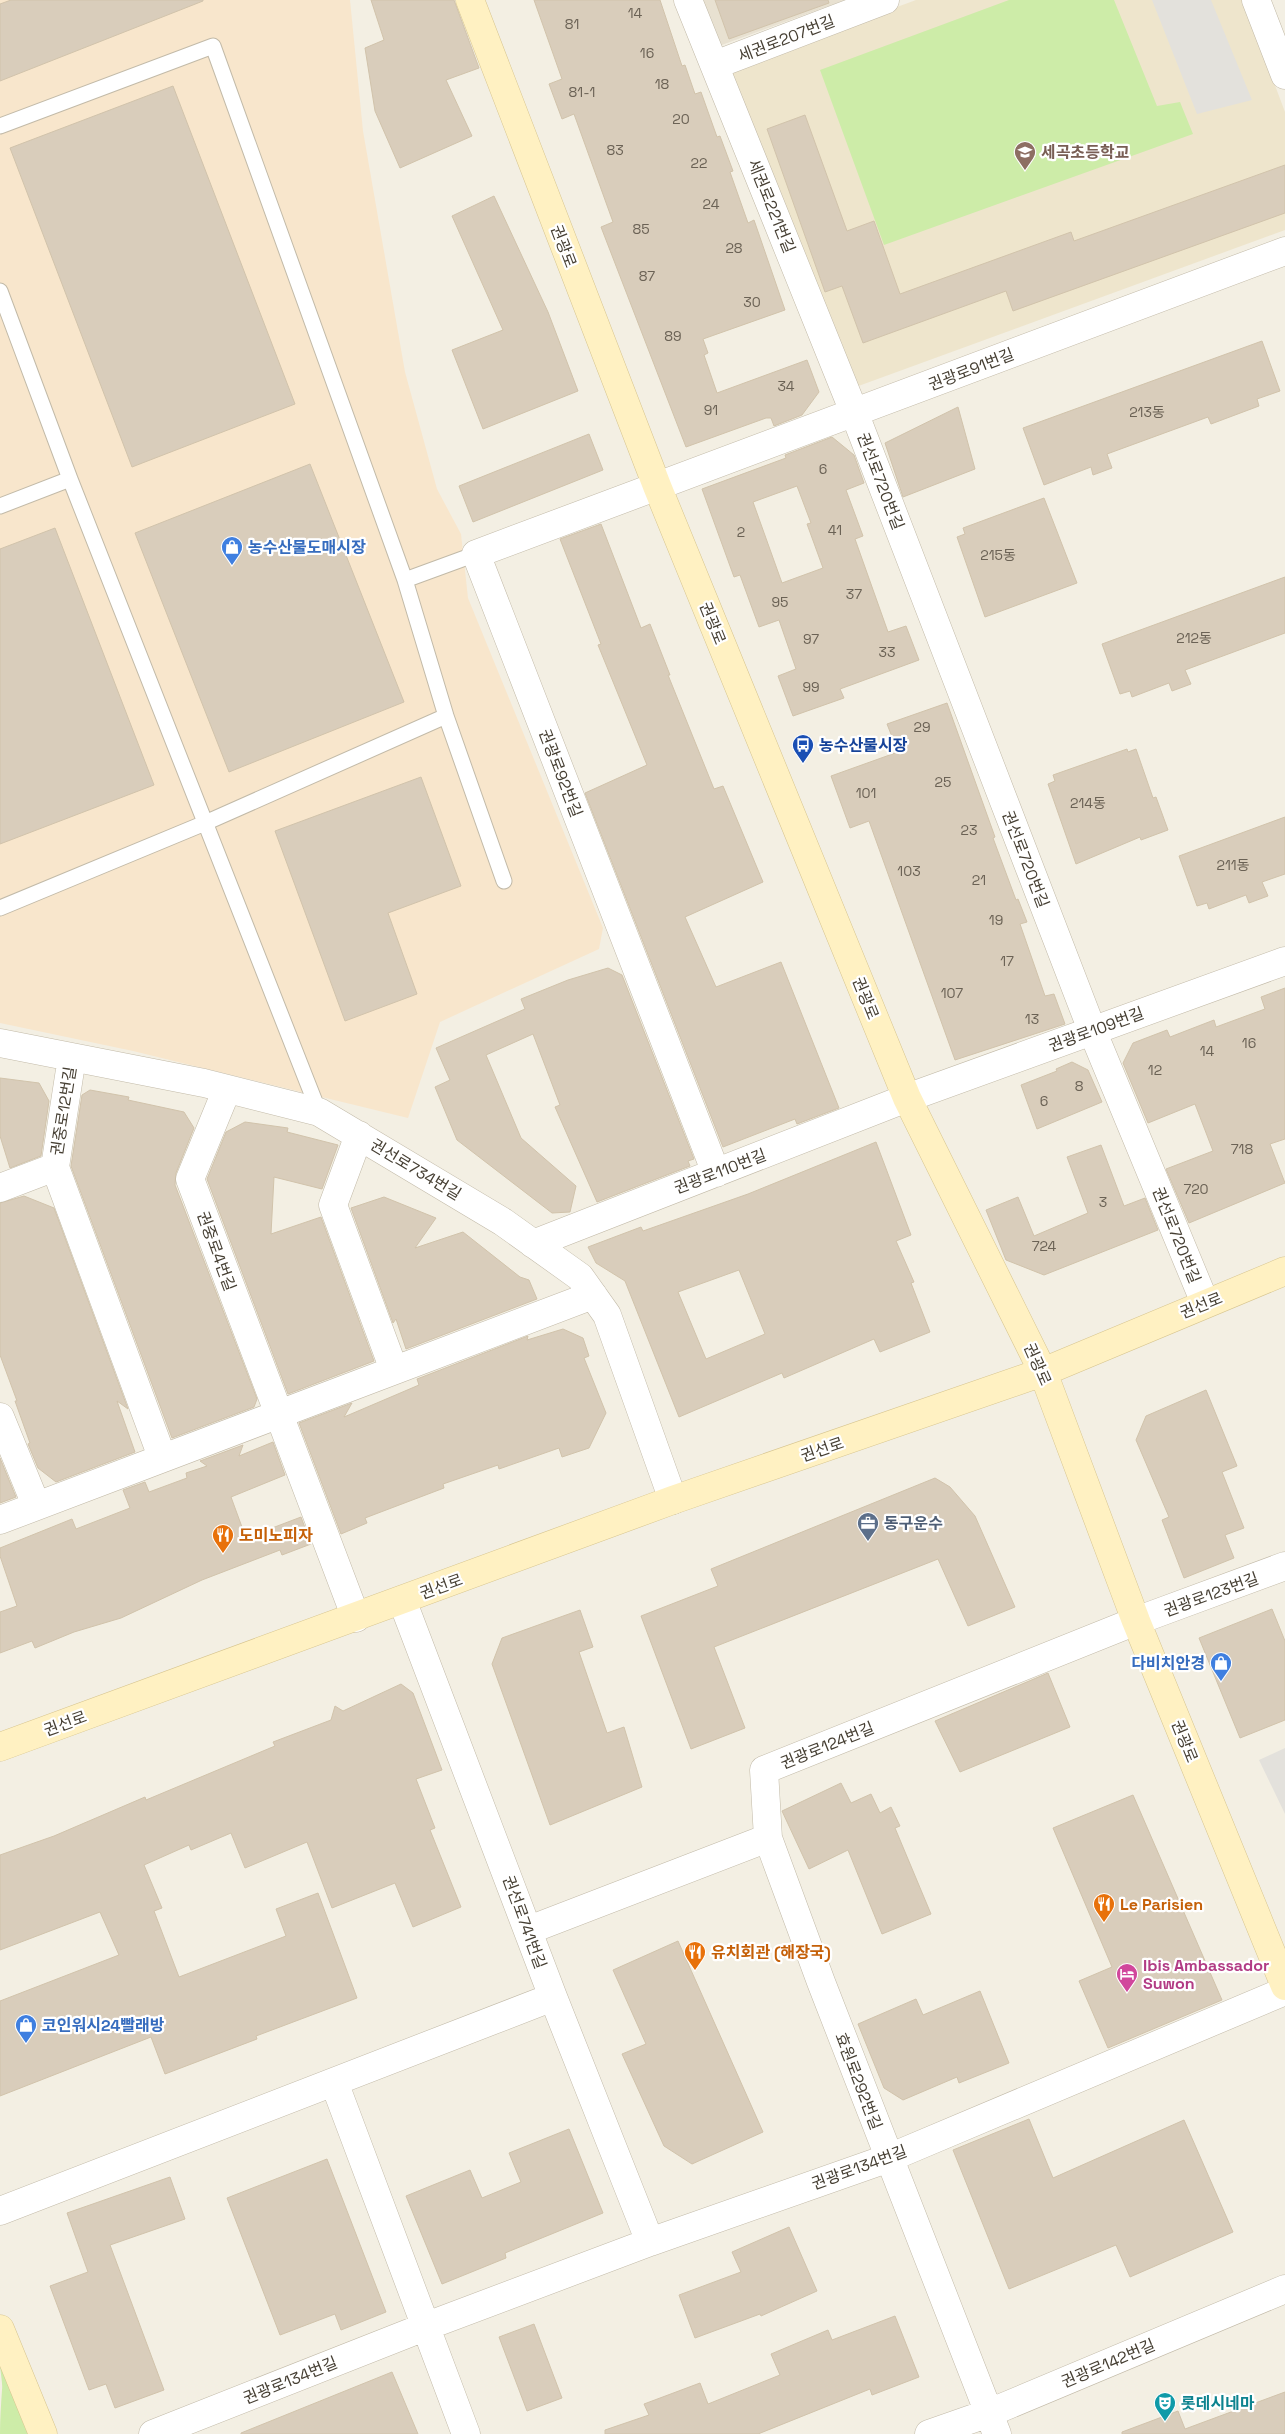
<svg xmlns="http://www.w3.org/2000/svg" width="1285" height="2434" font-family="'Space Grotesk','Noto Sans KR',sans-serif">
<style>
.residential{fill:#e8e1d1}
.commercial{fill:#f8e6cc}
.education{fill:#eee5cc}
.green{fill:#cdeca8}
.parking{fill:#e3e1dc}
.building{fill:#d9cdbb;stroke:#d1c3ab;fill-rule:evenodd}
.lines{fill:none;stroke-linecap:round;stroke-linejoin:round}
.lane-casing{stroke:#c2baa8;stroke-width:17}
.street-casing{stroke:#c2baa8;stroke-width:29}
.secondary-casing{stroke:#d7c58f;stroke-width:29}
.lane{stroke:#fff;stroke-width:15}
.street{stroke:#fff;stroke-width:28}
.secondary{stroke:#fff1c2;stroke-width:28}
.labels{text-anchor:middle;stroke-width:4.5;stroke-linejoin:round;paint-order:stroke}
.number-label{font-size:14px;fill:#6b6255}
.street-label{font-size:16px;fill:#463f33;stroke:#fff}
.education-label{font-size:16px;font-weight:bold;fill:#785e54;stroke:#fff;text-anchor:start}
.shop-label{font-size:16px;font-weight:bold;fill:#366cbe;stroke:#fff;text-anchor:start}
.transit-label{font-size:16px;font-weight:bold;fill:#164399;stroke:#fff;text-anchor:start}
.service-label{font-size:16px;font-weight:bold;fill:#4e5e75;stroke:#fff;text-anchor:start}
.food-label{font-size:16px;font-weight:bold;fill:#c56008;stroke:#fff;text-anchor:start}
.hotel-label{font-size:16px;font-weight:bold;fill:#b23c85;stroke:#fff;text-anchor:start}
.culture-label{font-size:16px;font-weight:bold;fill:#0d838f;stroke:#fff;text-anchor:start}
</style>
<rect width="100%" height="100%" fill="#f3efe3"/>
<path class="residential" d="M 703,0 L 845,0 L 719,46 Z"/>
<path class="commercial" d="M 0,0 L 350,0 L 363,131 L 405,372 L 437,489 L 461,534 L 468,598 L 603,928 L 599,949 L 440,1022 L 408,1118 L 133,1051 L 0,1023 Z"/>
<path class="education" d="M 916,0 L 1243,0 L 1285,112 L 1285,230 L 853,388 L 723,71 Z"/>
<path class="green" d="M 1009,0 L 1114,0 L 1157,106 L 1180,102 L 1193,134 L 884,245 L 820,70 Z
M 0,2363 L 30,2434 L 0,2434 C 0,2419 1,2405 2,2390 C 3,2383 0,2371 0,2363 Z"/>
<path class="parking" d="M 1152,0 L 1211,0 L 1252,100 L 1197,114 Z
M 1285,1748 L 1285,1814 L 1259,1760 Z"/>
<path class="building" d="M 11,0 L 203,0 L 203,1 L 0,81 L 0,4 Z
M 371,0 L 454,0 L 479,68 L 446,80 L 472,136 L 400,168 L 375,111 L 365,48 L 384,40 Z
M 534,0 L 660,0 L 682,66 L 685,65 L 695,94 L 701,92 L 717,137 L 720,136 L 733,171 L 730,172 L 748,223 L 754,220 L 785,310 L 703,339 L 708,353 L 704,355 L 717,393 L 807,360 L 819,392 L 802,415 L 774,426 L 771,418 L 766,418 L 686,447 L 601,227 L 613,222 L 574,114 L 562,119 L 549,84 L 562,79 Z
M 715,0 L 828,0 L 829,3 L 729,39 Z
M 173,86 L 295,404 L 132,467 L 10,148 Z
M 805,115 L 847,231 L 874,221 L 900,294 L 1071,232 L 1074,241 L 1285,165 L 1285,213 L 1013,311 L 1006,291 L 863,343 L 842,286 L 825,292 L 767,129 Z
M 494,196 L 548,312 L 578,391 L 483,429 L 452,350 L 503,330 L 452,216 Z
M 1262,341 L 1280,391 L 1257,399 L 1259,406 L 1211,424 L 1208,417 L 1107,454 L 1112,468 L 1093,475 L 1091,467 L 1044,485 L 1023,428 Z
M 958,407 L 975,469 L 903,497 L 885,443 Z
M 589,434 L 603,470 L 473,522 L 459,486 Z
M 832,437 L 854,455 L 864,483 L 846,490 L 863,536 L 855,539 L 888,632 L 906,626 L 919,660 L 840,689 L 844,698 L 793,716 L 778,676 L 796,669 L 779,620 L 759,627 L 740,575 L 734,577 L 702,489 L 786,458 L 785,455 ZM 797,486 L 811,523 L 807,524 L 823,568 L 782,583 L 753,502 Z
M 310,464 L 404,702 L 229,772 L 135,533 Z
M 1044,498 L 1077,583 L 985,617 L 957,537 L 965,534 L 963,528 Z
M 601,524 L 641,628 L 650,624 L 670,675 L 668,675 L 714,789 L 723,786 L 763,882 L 685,917 L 716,987 L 781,962 L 839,1108 L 797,1124 L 795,1119 L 723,1147 L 585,793 L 647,765 L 598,645 L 601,644 L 560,539 Z
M 55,528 L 154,785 L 0,844 L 0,549 Z
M 1285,577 L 1285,633 L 1185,670 L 1191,684 L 1172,691 L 1169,683 L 1132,697 L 1130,691 L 1120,694 L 1102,644 Z
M 947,703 L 995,837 L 993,838 L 1016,900 L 1018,899 L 1027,922 L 1020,924 L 1045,996 L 1054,994 L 1065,1024 L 955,1060 L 869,821 L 850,828 L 831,776 L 898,752 L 887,724 Z
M 1127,749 L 1128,752 L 1136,749 L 1153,798 L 1156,797 L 1168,830 L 1141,840 L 1140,837 L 1076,864 L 1048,784 L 1055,781 L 1053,775 Z
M 421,777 L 461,886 L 388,913 L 417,994 L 345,1021 L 275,831 Z
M 1285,817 L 1285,874 L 1262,882 L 1268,896 L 1249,903 L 1246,895 L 1209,909 L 1207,903 L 1197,906 L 1179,856 Z
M 608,968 L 622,975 L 694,1159 L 688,1161 L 690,1166 L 597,1202 L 555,1107 L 560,1105 L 533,1034 L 486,1055 L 521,1138 L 576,1186 L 570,1212 L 552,1213 L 457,1140 L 435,1087 L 450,1080 L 436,1048 L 525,1009 L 521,999 L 568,980 Z
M 1285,988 L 1285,1139 L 1270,1144 L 1285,1183 L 1189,1223 L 1166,1169 L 1213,1151 L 1195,1104 L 1148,1123 L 1123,1063 L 1133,1043 L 1167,1030 L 1170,1037 L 1214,1020 L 1216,1027 L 1265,1009 L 1261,997 Z
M 1072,1062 L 1088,1070 L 1102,1102 L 1037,1129 L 1021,1085 L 1057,1071 L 1056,1069 Z
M 0,1078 L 39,1083 L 49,1101 L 41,1156 L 10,1168 L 0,1136 Z
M 90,1090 L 129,1097 L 128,1100 L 184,1112 L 194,1128 L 176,1173 L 175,1185 L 257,1399 L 254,1407 L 172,1438 L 71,1166 L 82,1095 Z
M 245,1122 L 288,1128 L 287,1132 L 338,1145 L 322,1189 L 274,1177 L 271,1234 L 321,1217 L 374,1361 L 288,1394 L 207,1179 L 226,1132 Z
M 876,1142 L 911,1235 L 896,1241 L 914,1282 L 911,1283 L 930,1332 L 880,1352 L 874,1339 L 784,1378 L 782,1373 L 679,1417 L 625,1281 L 596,1263 L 588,1247 L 641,1227 L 643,1231 L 748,1194 ZM 739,1270 L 765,1334 L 706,1359 L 678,1292 Z
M 1101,1145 L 1124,1206 L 1145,1198 L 1158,1230 L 1044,1275 L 1006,1260 L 986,1210 L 1018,1197 L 1034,1236 L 1088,1213 L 1067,1157 Z
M 24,1196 L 54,1208 L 128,1409 L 117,1401 L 135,1452 L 56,1482 L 38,1468 L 28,1444 L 30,1443 L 15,1401 L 17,1401 L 0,1355 L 0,1203 Z
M 384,1197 L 436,1218 L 415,1248 L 463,1232 L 520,1277 L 529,1280 L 537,1299 L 406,1349 L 396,1319 L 393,1323 L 351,1208 Z
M 563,1329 L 583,1338 L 589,1356 L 584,1358 L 606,1413 L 589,1448 L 562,1457 L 559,1448 L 499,1469 L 498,1465 L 443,1484 L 444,1488 L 365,1518 L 367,1523 L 341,1534 L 299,1423 L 352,1403 L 344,1417 L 419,1385 L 417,1379 L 528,1336 L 527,1340 Z
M 1206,1390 L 1237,1466 L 1222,1472 L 1244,1528 L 1225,1535 L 1234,1558 L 1184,1578 L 1162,1520 L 1169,1517 L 1136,1440 L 1146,1416 Z
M 273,1442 L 285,1475 L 231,1497 L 246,1538 L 301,1517 L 311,1544 L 282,1555 L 280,1550 L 202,1580 L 121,1618 L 74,1632 L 35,1648 L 32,1641 L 0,1653 L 0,1612 L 17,1606 L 0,1556 L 0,1548 L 72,1519 L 76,1529 L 130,1508 L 123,1490 L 145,1482 L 149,1492 L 187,1478 L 186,1473 L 207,1466 L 200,1461 L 243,1445 L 239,1456 Z
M 0,1458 L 16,1497 L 0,1503 Z
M 935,1478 L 950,1487 L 975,1516 L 1015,1607 L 968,1626 L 938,1559 L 714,1647 L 745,1728 L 691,1749 L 641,1616 L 718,1586 L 711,1569 Z
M 1272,1609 L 1285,1641 L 1285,1720 L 1240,1738 L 1199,1638 Z
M 580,1610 L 593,1647 L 579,1652 L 607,1733 L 624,1727 L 642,1787 L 550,1825 L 492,1664 L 502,1638 Z
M 1048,1673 L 1070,1727 L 960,1772 L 935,1721 Z
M 401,1684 L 413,1693 L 442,1770 L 416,1779 L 435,1828 L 430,1830 L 461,1907 L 413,1927 L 395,1883 L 332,1908 L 307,1842 L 245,1868 L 231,1833 L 191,1850 L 189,1845 L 144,1865 L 162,1908 L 154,1911 L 179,1977 L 286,1936 L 276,1909 L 318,1893 L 357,1998 L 256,2036 L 257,2039 L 165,2074 L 151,2037 L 0,2096 L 0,2001 L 119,1955 L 100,1912 L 0,1950 L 0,1855 L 54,1836 L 145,1797 L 146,1800 L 275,1746 L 273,1742 L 331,1720 L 335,1706 L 343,1711 Z
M 841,1783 L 851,1803 L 871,1794 L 880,1813 L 891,1807 L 900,1826 L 895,1828 L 931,1914 L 882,1934 L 848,1850 L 809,1869 L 782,1811 Z
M 1133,1795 L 1222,2000 L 1108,2048 L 1079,1981 L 1112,1967 L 1053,1828 Z
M 678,1941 L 763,2132 L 692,2164 L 664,2146 L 622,2054 L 646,2044 L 613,1970 Z
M 980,1991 L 1009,2063 L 959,2083 L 957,2077 L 903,2100 L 884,2088 L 858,2024 L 916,1999 L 923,2015 Z
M 1029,2119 L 1053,2178 L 1184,2120 L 1233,2232 L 1130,2277 L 1116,2245 L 1009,2289 L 953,2150 Z
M 569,2129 L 603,2213 L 505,2253 L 506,2258 L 442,2284 L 406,2196 L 470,2170 L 482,2198 L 521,2182 L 509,2153 Z
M 327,2159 L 386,2312 L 341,2330 L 335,2314 L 280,2335 L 227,2198 Z
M 170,2177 L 185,2219 L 110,2245 L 164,2390 L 115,2408 L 106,2384 L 89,2390 L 50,2286 L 88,2272 L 67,2213 Z
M 789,2227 L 817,2291 L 761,2316 L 760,2314 L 695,2338 L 679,2295 L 741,2272 L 732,2252 Z
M 895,2316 L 919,2377 L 872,2395 L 870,2389 L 758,2434 L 605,2434 L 605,2430 L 649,2415 L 644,2404 L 700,2383 L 708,2404 L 780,2375 L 771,2354 L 828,2330 L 832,2340 Z
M 534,2324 L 562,2398 L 527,2411 L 499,2337 Z
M 392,2372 L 418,2434 L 241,2434 L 241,2433 Z
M 1285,2392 L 1285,2434 L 1122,2434 L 1122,2432 L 1178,2411 L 1185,2429 Z"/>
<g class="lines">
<g class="lane-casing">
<path id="lane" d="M 0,126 L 213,46 L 405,580 L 446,716 L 504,881
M 0,291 L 70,479 L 319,1112
M 0,506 L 70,479
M 405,580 L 476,554
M 0,908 L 205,823 L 446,716"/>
</g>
<g class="street-casing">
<path id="street" d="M 688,0 L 854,412 L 1092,1030 L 1205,1303
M 1256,0 L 1285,75
M 715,65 L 885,0
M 0,1043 L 204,1083 L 319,1112 L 503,1222 L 580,1277 L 607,1315 L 673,1500
M 227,1089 L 190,1179 L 356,1618
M 359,1135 L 333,1205 L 394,1370
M 55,1167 L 162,1457
M 716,1173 L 476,554 L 1285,251
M 0,1188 L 55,1167 L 72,1057
M 533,1244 L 907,1098 L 1285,961
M 0,1417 L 36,1505
M 0,1520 L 593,1295
M 402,1600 L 553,1997 L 650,2242
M 768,1838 L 821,1982 L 997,2434
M 529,1930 L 768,1838 L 764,1770 L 1136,1621 L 1285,1566
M 334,2082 L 466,2434
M 0,2211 L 553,1997
M 153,2434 L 427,2326 L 650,2242 L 889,2158 L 1285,1991
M 929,2434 L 989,2413 L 1285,2289"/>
</g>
<g class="secondary-casing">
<path id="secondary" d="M 470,0 L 657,486 L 907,1098 L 1043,1372 L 1136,1621 L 1285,1986
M 0,1747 L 673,1500 L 1043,1372 L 1285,1271
M 0,2329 L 43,2434"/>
</g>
<use href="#lane" class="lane"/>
<use href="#street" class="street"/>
<use href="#secondary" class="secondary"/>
</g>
<defs>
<g id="school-pin" transform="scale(1.125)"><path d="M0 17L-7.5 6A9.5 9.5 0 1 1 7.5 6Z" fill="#8d6e63" stroke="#fff"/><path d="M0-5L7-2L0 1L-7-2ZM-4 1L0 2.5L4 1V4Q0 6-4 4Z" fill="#fff"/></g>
<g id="shop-pin" transform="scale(1.125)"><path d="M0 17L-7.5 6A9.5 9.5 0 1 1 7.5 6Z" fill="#3f7fe0" stroke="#fff"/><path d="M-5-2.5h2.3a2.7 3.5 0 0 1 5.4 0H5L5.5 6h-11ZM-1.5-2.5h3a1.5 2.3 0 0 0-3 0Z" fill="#fff"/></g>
<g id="bus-pin" transform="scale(1.125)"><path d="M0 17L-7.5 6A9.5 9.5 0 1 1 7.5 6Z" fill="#1a4fb4" stroke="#fff"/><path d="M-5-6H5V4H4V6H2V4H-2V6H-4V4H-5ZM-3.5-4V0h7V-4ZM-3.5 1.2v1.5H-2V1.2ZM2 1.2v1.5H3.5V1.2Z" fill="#fff"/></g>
<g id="office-pin" transform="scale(1.125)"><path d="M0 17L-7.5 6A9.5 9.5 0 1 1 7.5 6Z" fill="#5c6f8a" stroke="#fff"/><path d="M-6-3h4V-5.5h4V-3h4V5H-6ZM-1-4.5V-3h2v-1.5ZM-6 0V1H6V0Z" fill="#fff"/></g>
<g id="restaurant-pin" transform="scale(1.125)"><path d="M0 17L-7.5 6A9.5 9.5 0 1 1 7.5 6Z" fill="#e8710a" stroke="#fff"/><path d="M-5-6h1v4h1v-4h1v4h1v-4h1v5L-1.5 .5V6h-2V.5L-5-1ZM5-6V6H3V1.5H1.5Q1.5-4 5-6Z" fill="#fff"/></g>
<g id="hotel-pin" transform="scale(1.125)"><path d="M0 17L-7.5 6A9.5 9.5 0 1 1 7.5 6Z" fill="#d1479c" stroke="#fff"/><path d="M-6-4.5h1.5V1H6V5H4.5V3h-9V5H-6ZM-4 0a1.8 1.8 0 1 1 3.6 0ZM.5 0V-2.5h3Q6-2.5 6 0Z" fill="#fff"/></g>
<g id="theatre-pin" transform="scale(1.125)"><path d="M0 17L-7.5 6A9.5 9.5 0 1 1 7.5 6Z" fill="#0f9aa8" stroke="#fff"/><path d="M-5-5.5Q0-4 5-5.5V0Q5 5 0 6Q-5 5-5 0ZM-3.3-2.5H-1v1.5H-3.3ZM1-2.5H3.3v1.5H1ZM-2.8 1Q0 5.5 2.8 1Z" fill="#fff"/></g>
</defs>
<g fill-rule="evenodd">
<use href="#school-pin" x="1025" y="152"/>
<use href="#shop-pin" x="232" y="547"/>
<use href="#bus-pin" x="803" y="745"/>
<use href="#office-pin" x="868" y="1523"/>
<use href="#restaurant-pin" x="223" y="1535"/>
<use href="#shop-pin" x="1221" y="1663"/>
<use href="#restaurant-pin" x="1104" y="1904"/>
<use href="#restaurant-pin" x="695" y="1952"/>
<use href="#hotel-pin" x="1127" y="1974"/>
<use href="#shop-pin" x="26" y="2025"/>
<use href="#theatre-pin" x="1165" y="2403"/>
</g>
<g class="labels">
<g class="number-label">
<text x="635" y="18">14</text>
<text x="572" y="29">81</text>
<text x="647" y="58">16</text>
<text x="662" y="89">18</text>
<text x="582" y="97">81-1</text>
<text x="681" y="124">20</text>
<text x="615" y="155">83</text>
<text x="699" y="168">22</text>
<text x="711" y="209">24</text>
<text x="641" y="234">85</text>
<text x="734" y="253">28</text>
<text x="647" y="281">87</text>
<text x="752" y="307">30</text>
<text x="673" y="341">89</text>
<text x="786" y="391">34</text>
<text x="711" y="415">91</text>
<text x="1147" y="417">213동</text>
<text x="823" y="474">6</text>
<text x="835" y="535">41</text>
<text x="741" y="537">2</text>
<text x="998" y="560">215동</text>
<text x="854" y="599">37</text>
<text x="780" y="607">95</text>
<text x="1194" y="643">212동</text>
<text x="811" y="644">97</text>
<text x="887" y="657">33</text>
<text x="811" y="692">99</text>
<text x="922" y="732">29</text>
<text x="943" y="787">25</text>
<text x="866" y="798">101</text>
<text x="1088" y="808">214동</text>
<text x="969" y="835">23</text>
<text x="1233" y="870">211동</text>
<text x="909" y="876">103</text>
<text x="979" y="885">21</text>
<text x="996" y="925">19</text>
<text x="1007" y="966">17</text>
<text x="952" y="998">107</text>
<text x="1032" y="1024">13</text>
<text x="1249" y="1048">16</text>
<text x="1207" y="1056">14</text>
<text x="1155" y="1075">12</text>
<text x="1079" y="1091">8</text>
<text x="1044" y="1106">6</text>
<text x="1242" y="1154">718</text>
<text x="1196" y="1194">720</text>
<text x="1103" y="1207">3</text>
<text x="1044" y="1251">724</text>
</g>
<g class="street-label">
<text transform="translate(786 38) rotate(-21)" y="6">세권로207번길</text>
<text transform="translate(772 206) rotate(68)" y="6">세권로221번길</text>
<text transform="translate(564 246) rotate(69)" y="6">권광로</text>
<text transform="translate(971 369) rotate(-21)" y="6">권광로91번길</text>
<text transform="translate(881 481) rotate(69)" y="6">권선로720번길</text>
<text transform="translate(713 623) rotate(68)" y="6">권광로</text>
<text transform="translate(561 773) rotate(69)" y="6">권광로92번길</text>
<text transform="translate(1026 859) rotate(69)" y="6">권선로720번길</text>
<text transform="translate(866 998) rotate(68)" y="6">권광로</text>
<text transform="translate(1096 1029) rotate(-20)" y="6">권광로109번길</text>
<text transform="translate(63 1111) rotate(-81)" y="6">권중로12번길</text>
<text transform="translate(416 1169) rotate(31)" y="6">권선로734번길</text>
<text transform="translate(720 1171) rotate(-21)" y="6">권광로110번길</text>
<text transform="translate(1177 1235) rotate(68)" y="6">권선로720번길</text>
<text transform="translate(217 1251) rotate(70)" y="6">권중로4번길</text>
<text transform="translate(1201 1305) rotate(-22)" y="6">권선로</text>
<text transform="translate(1038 1364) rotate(66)" y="6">권광로</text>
<text transform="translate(822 1449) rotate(-19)" y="6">권선로</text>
<text transform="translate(441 1586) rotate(-20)" y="6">권선로</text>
<text transform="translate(1211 1594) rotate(-20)" y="6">권광로123번길</text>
<text transform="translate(65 1723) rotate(-20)" y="6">권선로</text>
<text transform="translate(1185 1741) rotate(68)" y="6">권광로</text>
<text transform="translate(827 1745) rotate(-22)" y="6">권광로124번길</text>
<text transform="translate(525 1922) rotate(70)" y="6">권선로741번길</text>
<text transform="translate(859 2081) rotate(69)" y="6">효원로292번길</text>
<text transform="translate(859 2167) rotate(-20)" y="6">권광로134번길</text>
<text transform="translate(1108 2363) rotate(-23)" y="6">권광로142번길</text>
<text transform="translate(290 2380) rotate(-22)" y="6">권광로134번길</text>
</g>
<g class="education-label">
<text x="1041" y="158">세곡초등학교</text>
</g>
<g class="shop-label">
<text x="248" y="553">농수산물도매시장</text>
<text x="1205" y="1669" text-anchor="end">다비치안경</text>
<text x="42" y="2031">코인워시24빨래방</text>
</g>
<g class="transit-label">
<text x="819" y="751">농수산물시장</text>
</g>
<g class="service-label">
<text x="884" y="1529">동구운수</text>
</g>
<g class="food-label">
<text x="239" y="1541">도미노피자</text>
<text x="1120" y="1910">Le Parisien</text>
<text x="711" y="1958">유치회관 (해장국)</text>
</g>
<g class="hotel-label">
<text x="1143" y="1971">Ibis Ambassador<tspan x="1143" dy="18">Suwon</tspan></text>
</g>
<g class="culture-label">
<text x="1181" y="2409">롯데시네마</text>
</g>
</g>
</svg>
